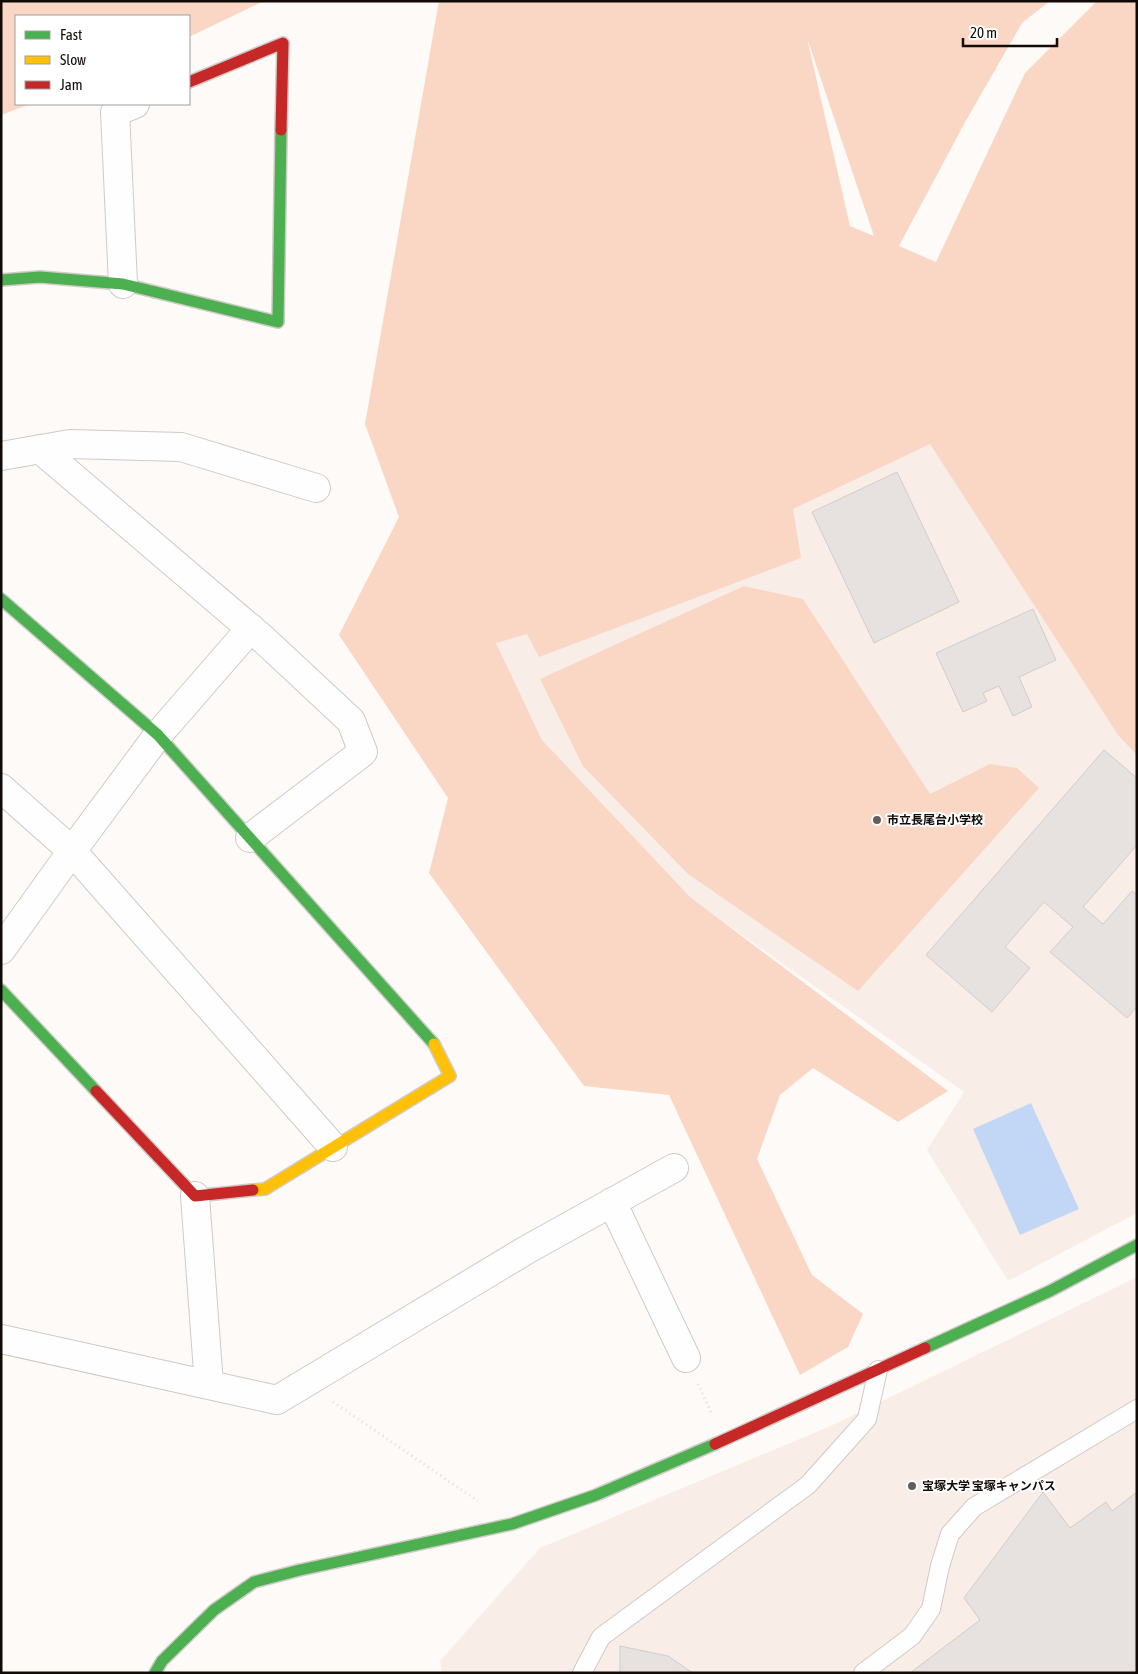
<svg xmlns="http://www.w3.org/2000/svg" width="1138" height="1674" font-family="'Asap Condensed','Noto Sans JP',sans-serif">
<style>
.built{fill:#f9ede8}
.green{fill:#fad6c4;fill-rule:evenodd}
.water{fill:#c2d6f6}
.building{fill:#e7e2df;stroke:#d2ccca}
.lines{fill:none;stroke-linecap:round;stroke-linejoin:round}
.lane-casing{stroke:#cfcac6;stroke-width:20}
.street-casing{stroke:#cfcac6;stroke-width:30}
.fast-casing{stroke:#cfcac6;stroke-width:14}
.slow-casing{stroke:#cfcac6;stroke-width:14}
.jam-casing{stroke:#cfcac6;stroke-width:14}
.path{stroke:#dfdedd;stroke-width:3;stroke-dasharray:1 4;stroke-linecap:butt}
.lane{stroke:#fffefe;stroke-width:18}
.street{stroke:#fffefe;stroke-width:28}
.fast{stroke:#4caf50;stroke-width:11}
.slow{stroke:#ffc107;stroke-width:11}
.jam{stroke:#c62828;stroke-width:11}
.poi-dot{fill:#645e5b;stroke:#fff;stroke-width:2}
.labels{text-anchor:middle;stroke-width:4;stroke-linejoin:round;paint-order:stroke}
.poi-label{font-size:12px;font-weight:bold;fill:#110a07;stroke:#fff;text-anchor:start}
</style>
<rect width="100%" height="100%" fill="#fdfaf8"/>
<path class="built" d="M 918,414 L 1137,742 L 1137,1213 L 1008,1281 L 927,1150 L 964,1092 L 690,898 L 542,740 L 496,643 Z
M 1137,1277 L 1137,1673 L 442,1673 L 440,1661 L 540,1548 L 835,1424 Z"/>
<path class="green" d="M 1,1 L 264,1 L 189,37 L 189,16 L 16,16 L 16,104 L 30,104 L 1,115 Z
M 439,1 L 1050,1 L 1022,23 L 964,124 L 899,246 L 936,262 L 1025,73 L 1097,1 L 1137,1 L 1137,755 L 1118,735 L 930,444 L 793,509 L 801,558 L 539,657 L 527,634 L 496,643 L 542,740 L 690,897 L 948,1091 L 898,1122 L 813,1068 L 780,1095 L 757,1159 L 812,1275 L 863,1314 L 848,1347 L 800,1375 L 669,1095 L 584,1086 L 429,873 L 448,798 L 339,635 L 399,517 L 365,424 ZM 807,38 L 874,236 L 850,226 Z
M 744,586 L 803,599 L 930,794 L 990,764 L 1017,768 L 1039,788 L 858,991 L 688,874 L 583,766 L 540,679 Z"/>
<path class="water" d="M 1031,1103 L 1079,1209 L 1020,1235 L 973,1129 Z"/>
<path class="building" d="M 897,472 L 959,602 L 874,643 L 812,512 Z
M 1033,609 L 1056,660 L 1019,677 L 1032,707 L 1013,716 L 999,686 L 983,693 L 987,701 L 963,712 L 936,653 Z
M 1104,750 L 1137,778 L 1137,845 L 1083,907 L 1103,924 L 1132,891 L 1137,895 L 1137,1007 L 1127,1018 L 1050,952 L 1073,927 L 1044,902 L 1005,947 L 1030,968 L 992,1012 L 926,955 Z
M 1043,1492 L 1070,1528 L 1106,1502 L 1112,1511 L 1137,1492 L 1137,1673 L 910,1673 L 980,1620 L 964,1598 Z
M 620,1646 L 668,1656 L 693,1673 L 620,1673 Z"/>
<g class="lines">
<g class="lane-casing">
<path id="lane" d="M 582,1673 L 601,1637 L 808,1485 L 867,1419 L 878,1370
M 863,1673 L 912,1636 L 931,1609 L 940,1566 L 950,1534 L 974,1507 L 1137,1409"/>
</g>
<g class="street-casing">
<path id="street" d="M 123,284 L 115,112 L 135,104
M 40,449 L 263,639 L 351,721 L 363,752 L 250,838
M 1,456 L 70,444 L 181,447 L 316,488
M 1,788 L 72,851 L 333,1147
M 1,950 L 72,851 L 158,735 L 251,628
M 612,1202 L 686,1358
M 1,1339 L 209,1385 L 195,1196
M 209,1385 L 277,1400 L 528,1249 L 674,1168"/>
</g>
<g class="fast-casing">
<path id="fast" d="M 1,280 L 40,277 L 123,284 L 278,322 L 281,130
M 1,599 L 158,735 L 434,1044
M 1,990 L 96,1091
M 925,1348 L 1050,1291 L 1137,1245
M 155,1673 L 162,1661 L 214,1610 L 254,1582 L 300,1570 L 512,1524 L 596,1495 L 715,1444"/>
</g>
<g class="slow-casing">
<path id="slow" d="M 253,1190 L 265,1189 L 450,1076 L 434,1044"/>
</g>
<g class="jam-casing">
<path id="jam" d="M 189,82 L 283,43 L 281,130
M 96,1091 L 195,1196 L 253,1190
M 715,1444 L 925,1348"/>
</g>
<path class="path" d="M 698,1384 L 712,1414
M 333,1402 L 478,1501"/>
<use href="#lane" class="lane"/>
<use href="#street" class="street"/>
<use href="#fast" class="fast"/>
<use href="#slow" class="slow"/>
<use href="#jam" class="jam"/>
</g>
<g class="poi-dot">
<circle cx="877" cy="820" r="5"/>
<circle cx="912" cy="1486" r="5"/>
</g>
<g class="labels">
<g class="poi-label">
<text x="887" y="824">市立長尾台小学校</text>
<text x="922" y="1490">宝塚大学 宝塚キャンパス</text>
</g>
</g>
<rect width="1138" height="1674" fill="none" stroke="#110a07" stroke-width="5"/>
<rect x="15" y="15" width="175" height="90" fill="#ffffff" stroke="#a09d9c"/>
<rect x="25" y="31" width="25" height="8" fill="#4caf50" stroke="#a09d9c"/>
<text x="60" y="40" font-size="15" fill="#110a07">Fast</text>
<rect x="25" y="56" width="25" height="8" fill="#ffc107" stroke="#a09d9c"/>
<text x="60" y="65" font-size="15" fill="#110a07">Slow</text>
<rect x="25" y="81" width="25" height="8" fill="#c62828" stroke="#a09d9c"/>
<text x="60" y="90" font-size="15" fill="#110a07">Jam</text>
<path d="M963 38v8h94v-8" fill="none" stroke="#110a07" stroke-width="2.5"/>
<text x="970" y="38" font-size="15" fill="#110a07" stroke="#ffffff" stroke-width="4" paint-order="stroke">20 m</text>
</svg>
